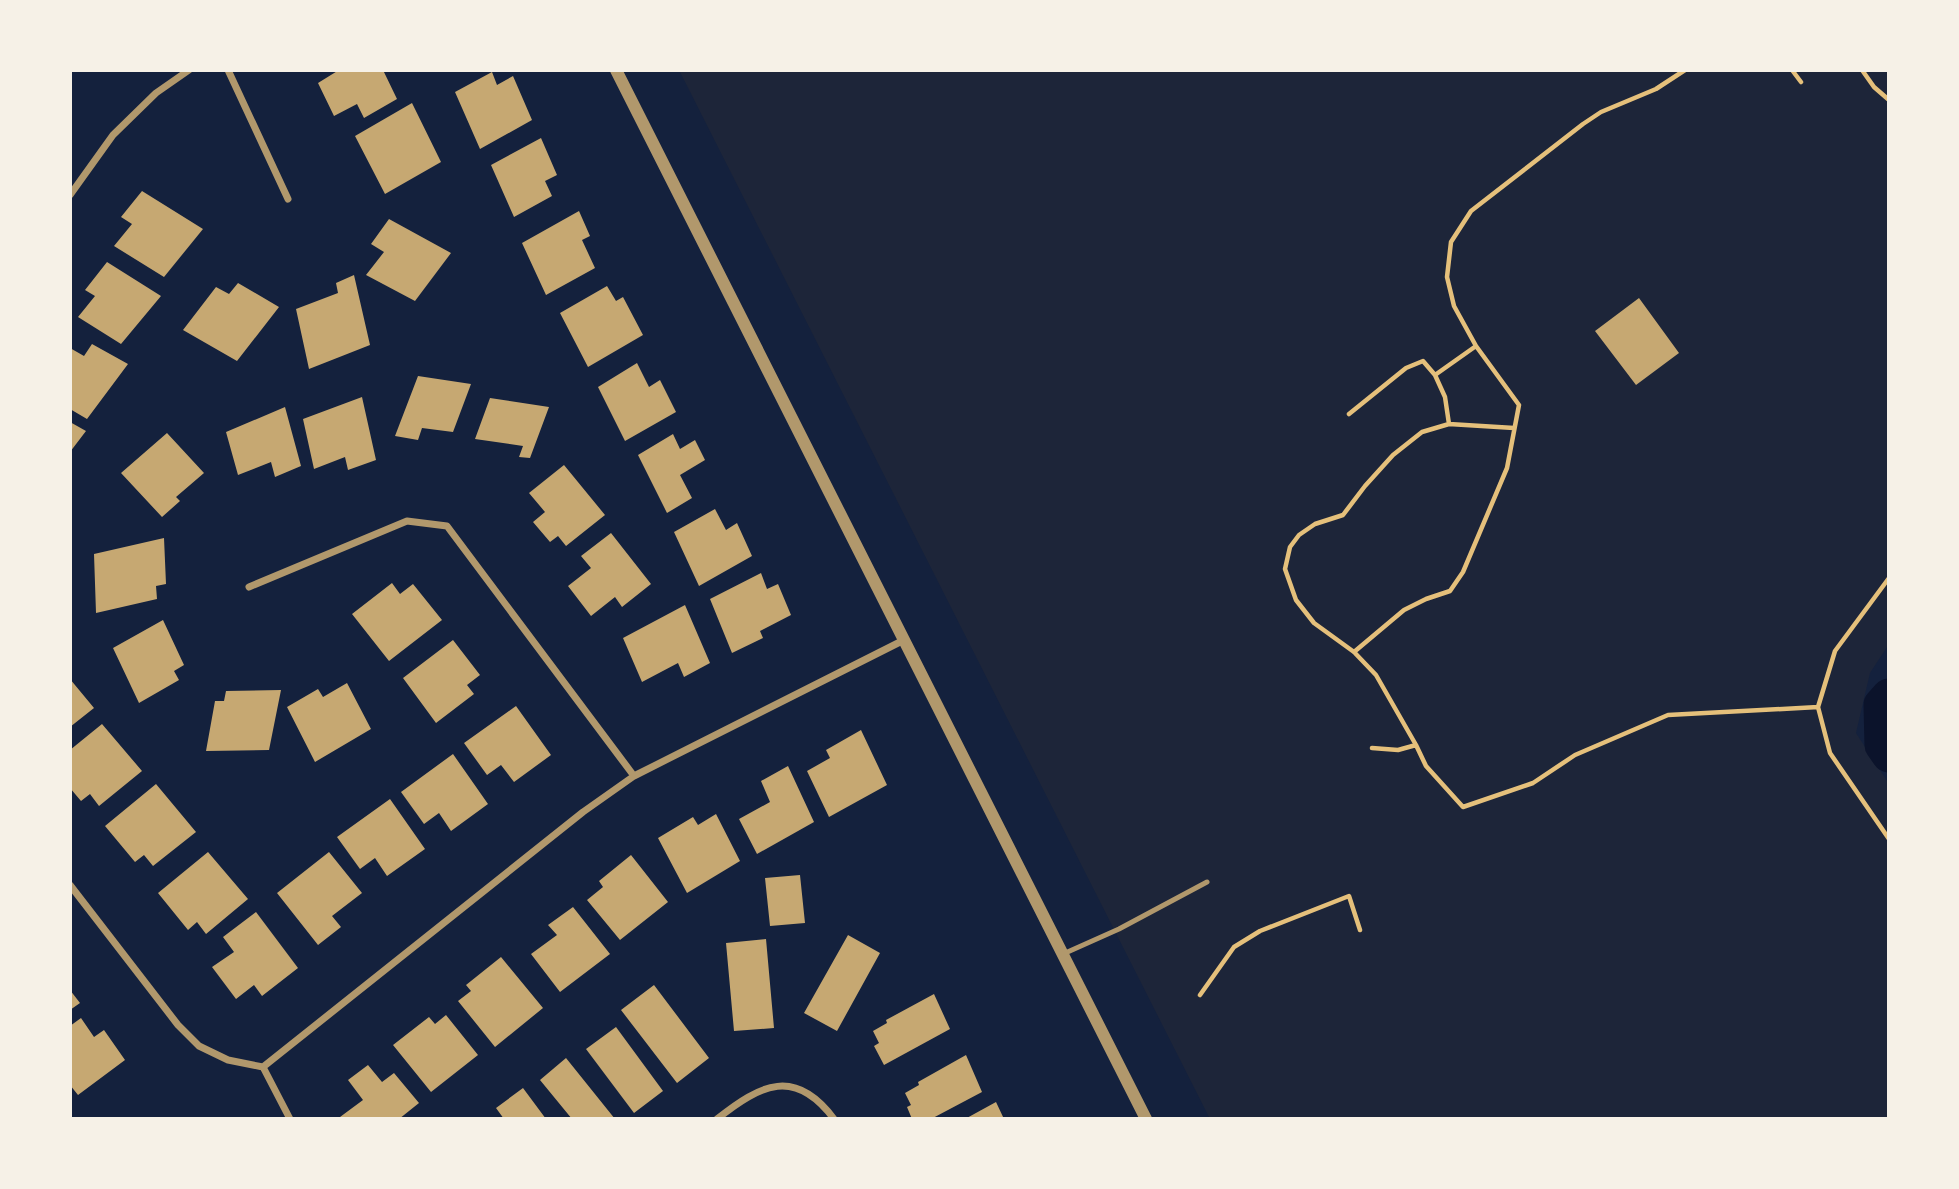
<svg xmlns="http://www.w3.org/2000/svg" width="1959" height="1189" font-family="'Titillium Web',sans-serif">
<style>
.green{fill:#1d2539}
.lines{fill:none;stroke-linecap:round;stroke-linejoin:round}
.canal{stroke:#0b132b;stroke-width:35}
.building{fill:#c6a872}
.path{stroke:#e5c07b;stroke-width:4.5}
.service{stroke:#b1986c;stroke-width:5}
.minor{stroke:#b1986c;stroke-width:7}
.tertiary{stroke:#b1986c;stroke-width:12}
</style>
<rect width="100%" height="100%" fill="#14213d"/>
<path class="green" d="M 679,70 L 1889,70 L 1889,644 L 1870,673 L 1856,733 L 1889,784 L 1889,1119 L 1210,1119 Z"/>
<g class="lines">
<path class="canal" d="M 1889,696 L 1881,705 L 1882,745 L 1889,755"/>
</g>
<path class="building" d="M 339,70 L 383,70 L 397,99 L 364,118 L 357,104 L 334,116 L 318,83 Z
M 492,72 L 497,85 L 513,76 L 532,120 L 480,149 L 455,92 Z
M 412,103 L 441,162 L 385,194 L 355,136 Z
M 541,138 L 557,175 L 545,181 L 552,196 L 514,217 L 491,165 Z
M 142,191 L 203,229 L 164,277 L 114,246 L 132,224 L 121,217 Z
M 579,211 L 590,236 L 582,240 L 595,268 L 546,295 L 522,243 Z
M 389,219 L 451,253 L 415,301 L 366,275 L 384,252 L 371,244 Z
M 107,262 L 161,296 L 121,344 L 78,317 L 95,296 L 85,290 Z
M 354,275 L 370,345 L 309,369 L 296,309 L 338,293 L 336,283 Z
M 238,283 L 279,307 L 237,361 L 183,330 L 216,287 L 229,294 Z
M 607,286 L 616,301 L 623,297 L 643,335 L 588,367 L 560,313 Z
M 1639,298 L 1679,353 L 1636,385 L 1595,331 Z
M 92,344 L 128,364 L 87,419 L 70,409 L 70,348 L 84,356 Z
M 637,363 L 649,387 L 660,380 L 676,412 L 625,441 L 598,387 Z
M 418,376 L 471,384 L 453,432 L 422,428 L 418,440 L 395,436 Z
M 362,397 L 376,460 L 348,470 L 345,457 L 314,469 L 303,419 Z
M 490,398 L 549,407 L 530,458 L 519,457 L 523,446 L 475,439 Z
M 285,407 L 301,466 L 275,477 L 271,462 L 238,475 L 226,432 Z
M 70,422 L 86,431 L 70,452 Z
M 167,433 L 204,473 L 176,497 L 180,501 L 162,517 L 121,473 Z
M 673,434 L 680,449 L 695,440 L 705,460 L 680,475 L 692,498 L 667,513 L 638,455 Z
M 564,465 L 605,515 L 566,546 L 558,536 L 550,542 L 533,522 L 545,512 L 529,493 Z
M 715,509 L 726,530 L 737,523 L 752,556 L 699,586 L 674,532 Z
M 611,533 L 651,584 L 622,607 L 615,597 L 591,616 L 568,586 L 591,568 L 581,556 Z
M 164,538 L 166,584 L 156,586 L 157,599 L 96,613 L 94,554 Z
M 761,573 L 767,589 L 778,584 L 791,615 L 760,631 L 763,638 L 732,653 L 710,599 Z
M 392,583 L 400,594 L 413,584 L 442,620 L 389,661 L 352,614 Z
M 685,605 L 710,663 L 684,677 L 678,663 L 642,682 L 623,638 Z
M 163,620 L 184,665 L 174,671 L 179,680 L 139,703 L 113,648 Z
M 453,640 L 480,675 L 467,685 L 474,694 L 436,723 L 403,678 Z
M 70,679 L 94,708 L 70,727 Z
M 347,683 L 371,729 L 315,762 L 287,707 L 318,689 L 323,697 Z
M 281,690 L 269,750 L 206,751 L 215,701 L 224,701 L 226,691 Z
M 516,706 L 551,755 L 514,782 L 501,765 L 487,775 L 464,743 Z
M 102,724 L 142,771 L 99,806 L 90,794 L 81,801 L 70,788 L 70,750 Z
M 861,730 L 887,785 L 829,817 L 807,771 L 830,758 L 826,750 Z
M 453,754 L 488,804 L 451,831 L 439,813 L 424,824 L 401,792 Z
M 788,766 L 814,822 L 757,854 L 739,819 L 770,802 L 761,781 Z
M 156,784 L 196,832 L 153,866 L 144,855 L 135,862 L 105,826 Z
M 390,799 L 425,849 L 387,876 L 375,858 L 360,869 L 337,837 Z
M 716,814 L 740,861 L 687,893 L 658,838 L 693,817 L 698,825 Z
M 208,852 L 248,899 L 206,934 L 197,922 L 188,930 L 158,893 Z
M 329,852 L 362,893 L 332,916 L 341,927 L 318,945 L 277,893 Z
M 631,855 L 668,902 L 620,940 L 587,900 L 603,887 L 599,881 Z
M 800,875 L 805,923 L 770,926 L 765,878 Z
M 573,907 L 610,954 L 560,992 L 531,954 L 557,935 L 548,925 Z
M 256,912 L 298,968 L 262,996 L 254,985 L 236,999 L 212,967 L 234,952 L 223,937 Z
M 848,935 L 880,953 L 837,1031 L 804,1013 Z
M 766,939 L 774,1028 L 734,1031 L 726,943 Z
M 501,957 L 543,1008 L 495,1047 L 458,1001 L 471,991 L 466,985 Z
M 654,985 L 709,1058 L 677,1083 L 621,1010 Z
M 70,990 L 80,1003 L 70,1010 Z
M 934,994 L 950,1029 L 884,1065 L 874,1046 L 879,1043 L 873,1031 L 887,1023 L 886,1020 Z
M 446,1015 L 478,1055 L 431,1092 L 393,1045 L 429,1017 L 435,1024 Z
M 81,1018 L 94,1037 L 104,1030 L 125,1060 L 78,1095 L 70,1085 L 70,1026 Z
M 616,1027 L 663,1091 L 634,1113 L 586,1049 Z
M 966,1055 L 982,1092 L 931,1119 L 912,1119 L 907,1107 L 911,1105 L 905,1093 L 919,1085 L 918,1082 Z
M 566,1058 L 615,1119 L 572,1119 L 540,1080 Z
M 368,1065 L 382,1082 L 394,1073 L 419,1103 L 399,1119 L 341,1119 L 340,1117 L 363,1100 L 348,1080 Z
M 523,1088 L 546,1119 L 504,1119 L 496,1108 Z
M 996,1102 L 1004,1119 L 965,1119 Z"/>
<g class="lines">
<path class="path" d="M 1792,70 L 1801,82
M 1862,70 L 1874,87 L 1889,100
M 1349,414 L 1406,368 L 1423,361 L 1435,375
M 1449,424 L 1445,397 L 1435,375 L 1476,346 L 1454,306 L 1447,277 L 1451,242 L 1471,211 L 1583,124 L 1601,112 L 1656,89 L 1685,70
M 1889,578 L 1835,651 L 1818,707 L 1830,753 L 1889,839
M 1354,652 L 1404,610 L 1426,599 L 1450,591 L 1463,572 L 1507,468 L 1519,405 L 1476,346
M 1416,745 L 1426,766 L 1463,807 L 1533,783 L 1575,755 L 1668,715 L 1818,707
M 1372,748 L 1398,750 L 1416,745 L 1376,675 L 1354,652 L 1314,623 L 1296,600 L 1285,569 L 1290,547 L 1299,535 L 1315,524 L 1343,515 L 1365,486 L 1393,455 L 1422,432 L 1449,424 L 1514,428
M 1200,995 L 1234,947 L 1260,931 L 1349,896 L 1360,930"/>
<path class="service" d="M 1063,954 L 1119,929 L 1207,882"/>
<path class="minor" d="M 228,70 L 288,199
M 70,195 L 113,135 L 156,93 L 189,70
M 249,587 L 407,521 L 447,526 L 634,776
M 70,885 L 178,1025 L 199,1046 L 228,1060 L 263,1067 L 290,1119
M 263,1067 L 583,812 L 634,776 L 904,640
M 717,1119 C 761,1084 795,1067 834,1119"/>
<path class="tertiary" d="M 616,70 L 1146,1119"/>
</g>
<rect width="1959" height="1189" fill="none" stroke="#f6f1e7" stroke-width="144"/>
</svg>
